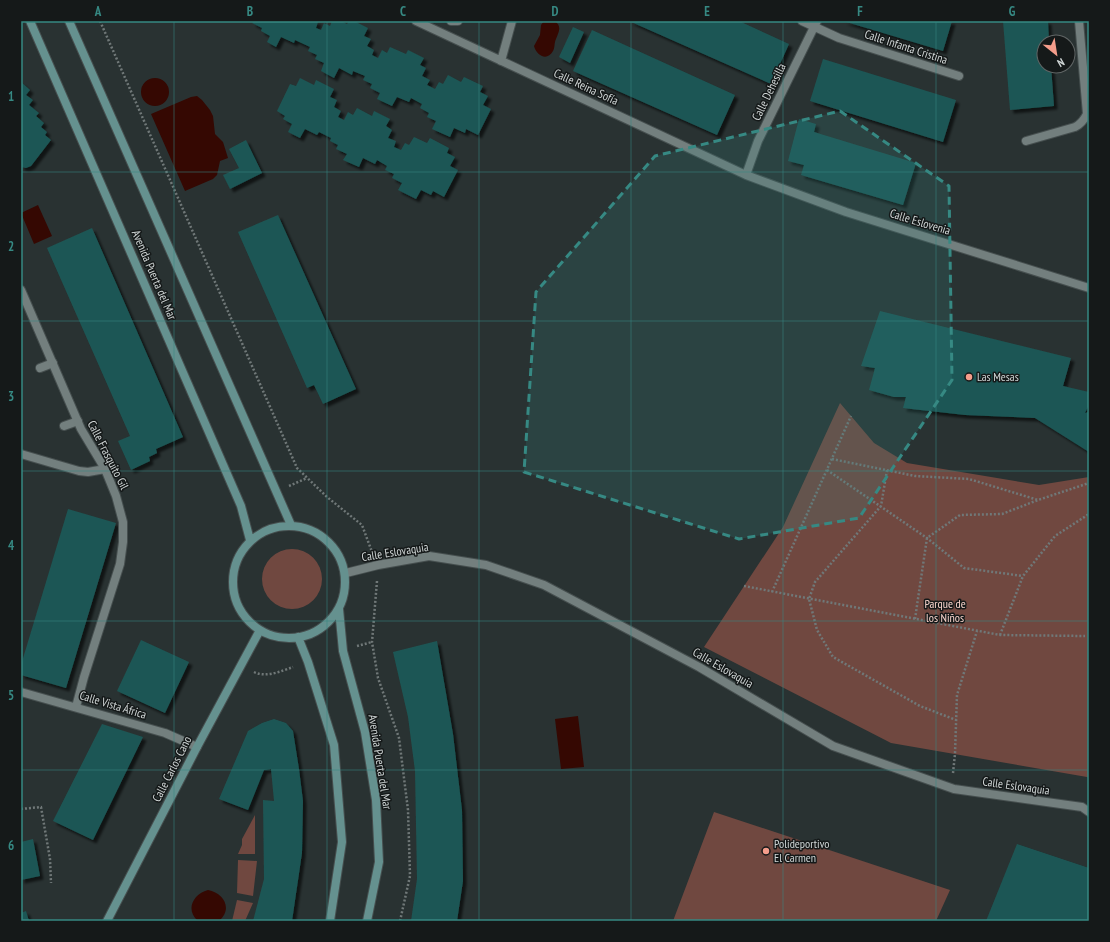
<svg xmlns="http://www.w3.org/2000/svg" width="1110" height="942" font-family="'PT Sans Narrow',sans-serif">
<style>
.green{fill:#704840}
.water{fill:#350802}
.building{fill:#1d5654;filter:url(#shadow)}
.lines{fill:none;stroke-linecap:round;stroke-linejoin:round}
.lane-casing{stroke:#464f4f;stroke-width:10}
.street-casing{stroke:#464f4f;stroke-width:10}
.secondary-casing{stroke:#464f4f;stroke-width:10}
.path{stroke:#707878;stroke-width:2.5;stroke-dasharray:2 2;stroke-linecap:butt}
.lane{stroke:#737f7e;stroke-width:8}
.street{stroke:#737f7e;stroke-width:8}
.secondary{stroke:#65918f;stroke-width:8}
.marked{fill:#368983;fill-opacity:0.2;stroke:#368983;stroke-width:3;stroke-dasharray:8 5;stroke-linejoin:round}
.grid{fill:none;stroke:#368983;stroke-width:1;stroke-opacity:0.55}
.poi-dot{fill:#f49d8b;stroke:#151919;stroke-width:1.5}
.labels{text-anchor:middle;stroke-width:3;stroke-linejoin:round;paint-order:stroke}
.street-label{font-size:12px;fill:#d0d6d6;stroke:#151919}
.poi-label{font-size:12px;fill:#d0d6d6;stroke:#151919;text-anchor:start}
.park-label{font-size:12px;fill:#f9d5cd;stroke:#151919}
.neatline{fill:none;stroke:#368983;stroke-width:1.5}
.grid-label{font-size:13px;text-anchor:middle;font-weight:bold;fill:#368983}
</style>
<defs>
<filter id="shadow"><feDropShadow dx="3.5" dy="3.5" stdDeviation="1" flood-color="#0009"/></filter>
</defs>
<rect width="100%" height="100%" fill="#293232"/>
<path class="green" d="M 840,403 L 874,443 L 907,463 L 1039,485 L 1089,477 L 1089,778 L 1087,777 L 891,743 L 704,647 L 783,527 Z
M262 579a30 30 0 1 1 60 0a30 30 0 1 1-60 0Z
M 714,812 L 950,890 L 936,921 L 673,921 Z
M 255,815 L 255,854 L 238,854 L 242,845 L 242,839 Z
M 238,860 L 257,861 L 253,896 L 237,893 Z
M 237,900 L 253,903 L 245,921 L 232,921 Z"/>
<path class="water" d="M 544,21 L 555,21 C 562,27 559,31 556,39 C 554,43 555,48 553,51 C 547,62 536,55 534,46 L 540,35 L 541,25 Z
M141 92a14 14 0 1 1 28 0a14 14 0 1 1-28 0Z
M 197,96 L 202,100 L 210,110 L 213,116 L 215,134 L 223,142 L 228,158 L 220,161 L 217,175 L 213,179 L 185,191 L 151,114 L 191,97 Z
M 38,205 L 52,236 L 34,244 L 21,213 Z
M 578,716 L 584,767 L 561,769 L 555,719 Z
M 208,890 C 224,893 233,909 219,921 L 198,921 C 185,910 193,894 208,890 Z"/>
<path class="building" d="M 254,21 L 317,21 L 318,22 L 316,28 L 321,30 L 324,23 L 330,26 L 332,21 L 341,21 L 347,24 L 349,21 L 354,21 L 368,28 L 364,36 L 371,39 L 367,46 L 374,50 L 372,55 L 378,58 L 382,50 L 387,53 L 390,47 L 406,54 L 408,50 L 424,58 L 420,65 L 426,68 L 422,76 L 430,80 L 427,85 L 435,89 L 439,82 L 443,84 L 448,75 L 461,82 L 464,77 L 483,86 L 480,92 L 488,96 L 483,105 L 491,109 L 478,135 L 466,129 L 465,133 L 454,128 L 450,137 L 432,129 L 436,121 L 427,117 L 429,113 L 420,108 L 422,104 L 411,98 L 409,102 L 397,97 L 392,106 L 377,99 L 380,93 L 370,88 L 372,84 L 363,80 L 365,76 L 353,71 L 352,75 L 339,68 L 334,78 L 321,71 L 324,63 L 315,59 L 317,55 L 308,51 L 310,47 L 295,40 L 294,43 L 281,37 L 276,47 L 267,42 L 270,36 L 261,31 L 262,28 L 252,23 Z
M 629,21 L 739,21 L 789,44 L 771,84 Z
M 843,21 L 952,21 L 943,51 Z
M 1003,21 L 1048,21 L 1049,42 L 1044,42 L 1044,66 L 1051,66 L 1054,106 L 1010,110 Z
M 573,27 L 584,32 L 570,63 L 559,57 Z
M 592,30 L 735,95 L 717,135 L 573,71 Z
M 823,59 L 956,100 L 943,142 L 810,101 Z
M 300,78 L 314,85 L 316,80 L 334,89 L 330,97 L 337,100 L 334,107 L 341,111 L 338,117 L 344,120 L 348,112 L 353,115 L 357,108 L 372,116 L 374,111 L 390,119 L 386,126 L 392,130 L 388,138 L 396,141 L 394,147 L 401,150 L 405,143 L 409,145 L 414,137 L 427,143 L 430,138 L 449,148 L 447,153 L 455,157 L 450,166 L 458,170 L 444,197 L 433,191 L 431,195 L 421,190 L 416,199 L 398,190 L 402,183 L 392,178 L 394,174 L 385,170 L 387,166 L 377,160 L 375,164 L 363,158 L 359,167 L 343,160 L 347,154 L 336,149 L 338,145 L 330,141 L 331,138 L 319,132 L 317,135 L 305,129 L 300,138 L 288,132 L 292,124 L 283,119 L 285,116 L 277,111 L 290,84 L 296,86 Z
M 21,82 L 30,90 L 26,95 L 33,100 L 29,105 L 39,113 L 36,116 L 44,123 L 41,127 L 47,132 L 45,135 L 51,140 L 31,166 L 26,168 L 21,167 Z
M 799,119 L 816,124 L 814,132 L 916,163 L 903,205 L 801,175 L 804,165 L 788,161 Z
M 246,140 L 262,173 L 230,189 L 223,175 L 239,168 L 229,149 Z
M 278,215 L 356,389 L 323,404 L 314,385 L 307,388 L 238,232 Z
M 92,228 L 183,437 L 156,449 L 157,453 L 149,457 L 150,461 L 131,470 L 118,441 L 130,436 L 47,248 Z
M 880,311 L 1071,358 L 1063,386 L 1089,392 L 1089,405 L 1085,413 L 1089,412 L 1089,452 L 1035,418 L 965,415 L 903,408 L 906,397 L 894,397 L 869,390 L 875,368 L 861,366 Z
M 68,509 L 116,523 L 66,688 L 21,675 L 21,665 Z
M 141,640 L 189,662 L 165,713 L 117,691 Z
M 437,641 L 453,734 L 462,810 L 463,881 L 457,921 L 411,921 L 417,879 L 415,771 L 408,717 L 393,652 Z
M 274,719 L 286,723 L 293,731 L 299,769 L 303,801 L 302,853 L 292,921 L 253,921 L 264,879 L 263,800 L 274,801 L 271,769 L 264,770 L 248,810 L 219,799 L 248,731 L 262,723 Z
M 102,724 L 143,737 L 93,840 L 53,821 Z
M 33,839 L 40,876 L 21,880 L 21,842 Z
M 1017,844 L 1089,868 L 1089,921 L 986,921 Z
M 26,911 L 29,921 L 21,921 L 21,913 Z"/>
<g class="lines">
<g class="lane-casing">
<path id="lane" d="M 40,368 L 53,363
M 64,426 L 78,421"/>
</g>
<g class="street-casing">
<path id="street" d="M 416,21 L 746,175 L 846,212 L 1089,288
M 451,21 L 458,21
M 802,21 L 839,38 L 959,76
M 501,61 L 512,21
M 1026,141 L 1075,127 C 1081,124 1084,120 1087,114 L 1079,21
M 746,175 L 758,141 L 817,21
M 21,290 L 81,429 L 105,469 L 116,496 L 123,522 L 123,542 L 120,564 L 84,677 L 76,707
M 21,454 L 79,471 L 88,472 L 105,469
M 346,573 L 378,565 L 429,556 L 486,565 L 544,585 L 699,667 L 833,746 L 954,789 L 1082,807 L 1089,812
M 21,692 L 165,733 L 197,747"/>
</g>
<g class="secondary-casing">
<path id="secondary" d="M 30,21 L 241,506 L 250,540
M 69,21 L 291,525
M233 582a56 56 0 1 1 112 0a56 56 0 1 1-112 0Z
M 339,609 L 343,651 L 365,732 L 376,800 L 379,862 L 367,921
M 298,637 L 308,662 L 334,745 L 342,842 L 330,921
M 107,921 L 197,747 L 260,630"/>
</g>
<path class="path" d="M 100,21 L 297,468 L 327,497 L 362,525 L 372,552
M 832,459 L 915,476 L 969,479 L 1038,500
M 827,470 L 927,538 L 964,568 L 1023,576
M 887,470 L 881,506 L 815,582 L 809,599 L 817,630 L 833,657 L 920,706 L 956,720
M 289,486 L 307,478
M 377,581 L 372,642 L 378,678 L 399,738 L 408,810 L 410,876 L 400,921
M 744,586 L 1000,635 L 1085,636
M 772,592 L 851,416
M 915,619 L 927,538 L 960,515 L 1002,514 L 1038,500 L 1089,483
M 1000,635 L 1023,576 L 1055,536 L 1089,514
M 357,646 L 372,642
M 254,672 C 266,678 282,671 293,667
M 953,773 L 955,754 L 957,695 L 977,631
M 21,809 L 41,807 L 50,859 L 51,883"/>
<use href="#lane" class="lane"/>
<use href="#street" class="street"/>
<use href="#secondary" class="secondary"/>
</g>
<path class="marked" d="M 840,111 L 949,186 L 952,380 L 859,518 L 739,539 L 524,472 L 536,292 L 655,156 Z"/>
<path class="grid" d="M 174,21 L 174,921M 327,21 L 327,921M 479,21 L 479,921M 631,21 L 631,921M 783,21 L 783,921M 936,21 L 936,921M 21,172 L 1089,172M 21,321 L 1089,321M 21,471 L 1089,471M 21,621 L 1089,621M 21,770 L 1089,770"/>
<g class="poi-dot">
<circle cx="969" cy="377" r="4"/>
<circle cx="766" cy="851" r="4"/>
</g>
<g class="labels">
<g class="street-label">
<text transform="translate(906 47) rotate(18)" y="4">Calle Infanta Cristina</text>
<text transform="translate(586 87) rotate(25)" y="4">Calle Reina Sofía</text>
<text transform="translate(769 92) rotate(-64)" y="4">Calle Dehesilla</text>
<text transform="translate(920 222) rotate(17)" y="4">Calle Eslovenia</text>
<text transform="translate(154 275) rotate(67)" y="4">Avenida Puerta del Mar</text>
<text transform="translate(108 455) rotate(63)" y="4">Calle Frasquito Gil</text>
<text transform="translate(395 552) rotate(-9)" y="4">Calle Eslovaquia</text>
<text transform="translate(723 668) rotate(30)" y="4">Calle Eslovaquia</text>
<text transform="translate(113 705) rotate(17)" y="4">Calle Vista África</text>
<text transform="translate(380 762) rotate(81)" y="4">Avenida Puerta del Mar</text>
<text transform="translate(172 769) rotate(-63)" y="4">Calle Carlos Cano</text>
<text transform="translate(1016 786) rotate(8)" y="4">Calle Eslovaquia</text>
</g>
<g class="poi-label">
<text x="977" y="381">Las Mesas</text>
<text x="774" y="848">Polideportivo<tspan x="774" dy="14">El Carmen</tspan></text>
</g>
<g class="park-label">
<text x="945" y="608">Parque de<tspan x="945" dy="14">los Niños</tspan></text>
</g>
</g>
<rect width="1110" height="942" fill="none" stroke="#151919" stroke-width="44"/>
<g transform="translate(1056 54) rotate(150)"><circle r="19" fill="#151919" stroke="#606565"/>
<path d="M0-3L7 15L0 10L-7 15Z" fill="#f49d8b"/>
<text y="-6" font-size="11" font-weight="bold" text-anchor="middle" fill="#d0d6d6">N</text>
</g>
<rect x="22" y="22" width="1066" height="898" class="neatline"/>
<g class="grid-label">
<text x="98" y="16">A</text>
<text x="250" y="16">B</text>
<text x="403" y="16">C</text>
<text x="555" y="16">D</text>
<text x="707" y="16">E</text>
<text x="860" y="16">F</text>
<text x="1012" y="16">G</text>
<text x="11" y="101">1</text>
<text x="11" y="251">2</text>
<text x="11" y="401">3</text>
<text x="11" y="550">4</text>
<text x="11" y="700">5</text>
<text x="11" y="850">6</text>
</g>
</svg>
